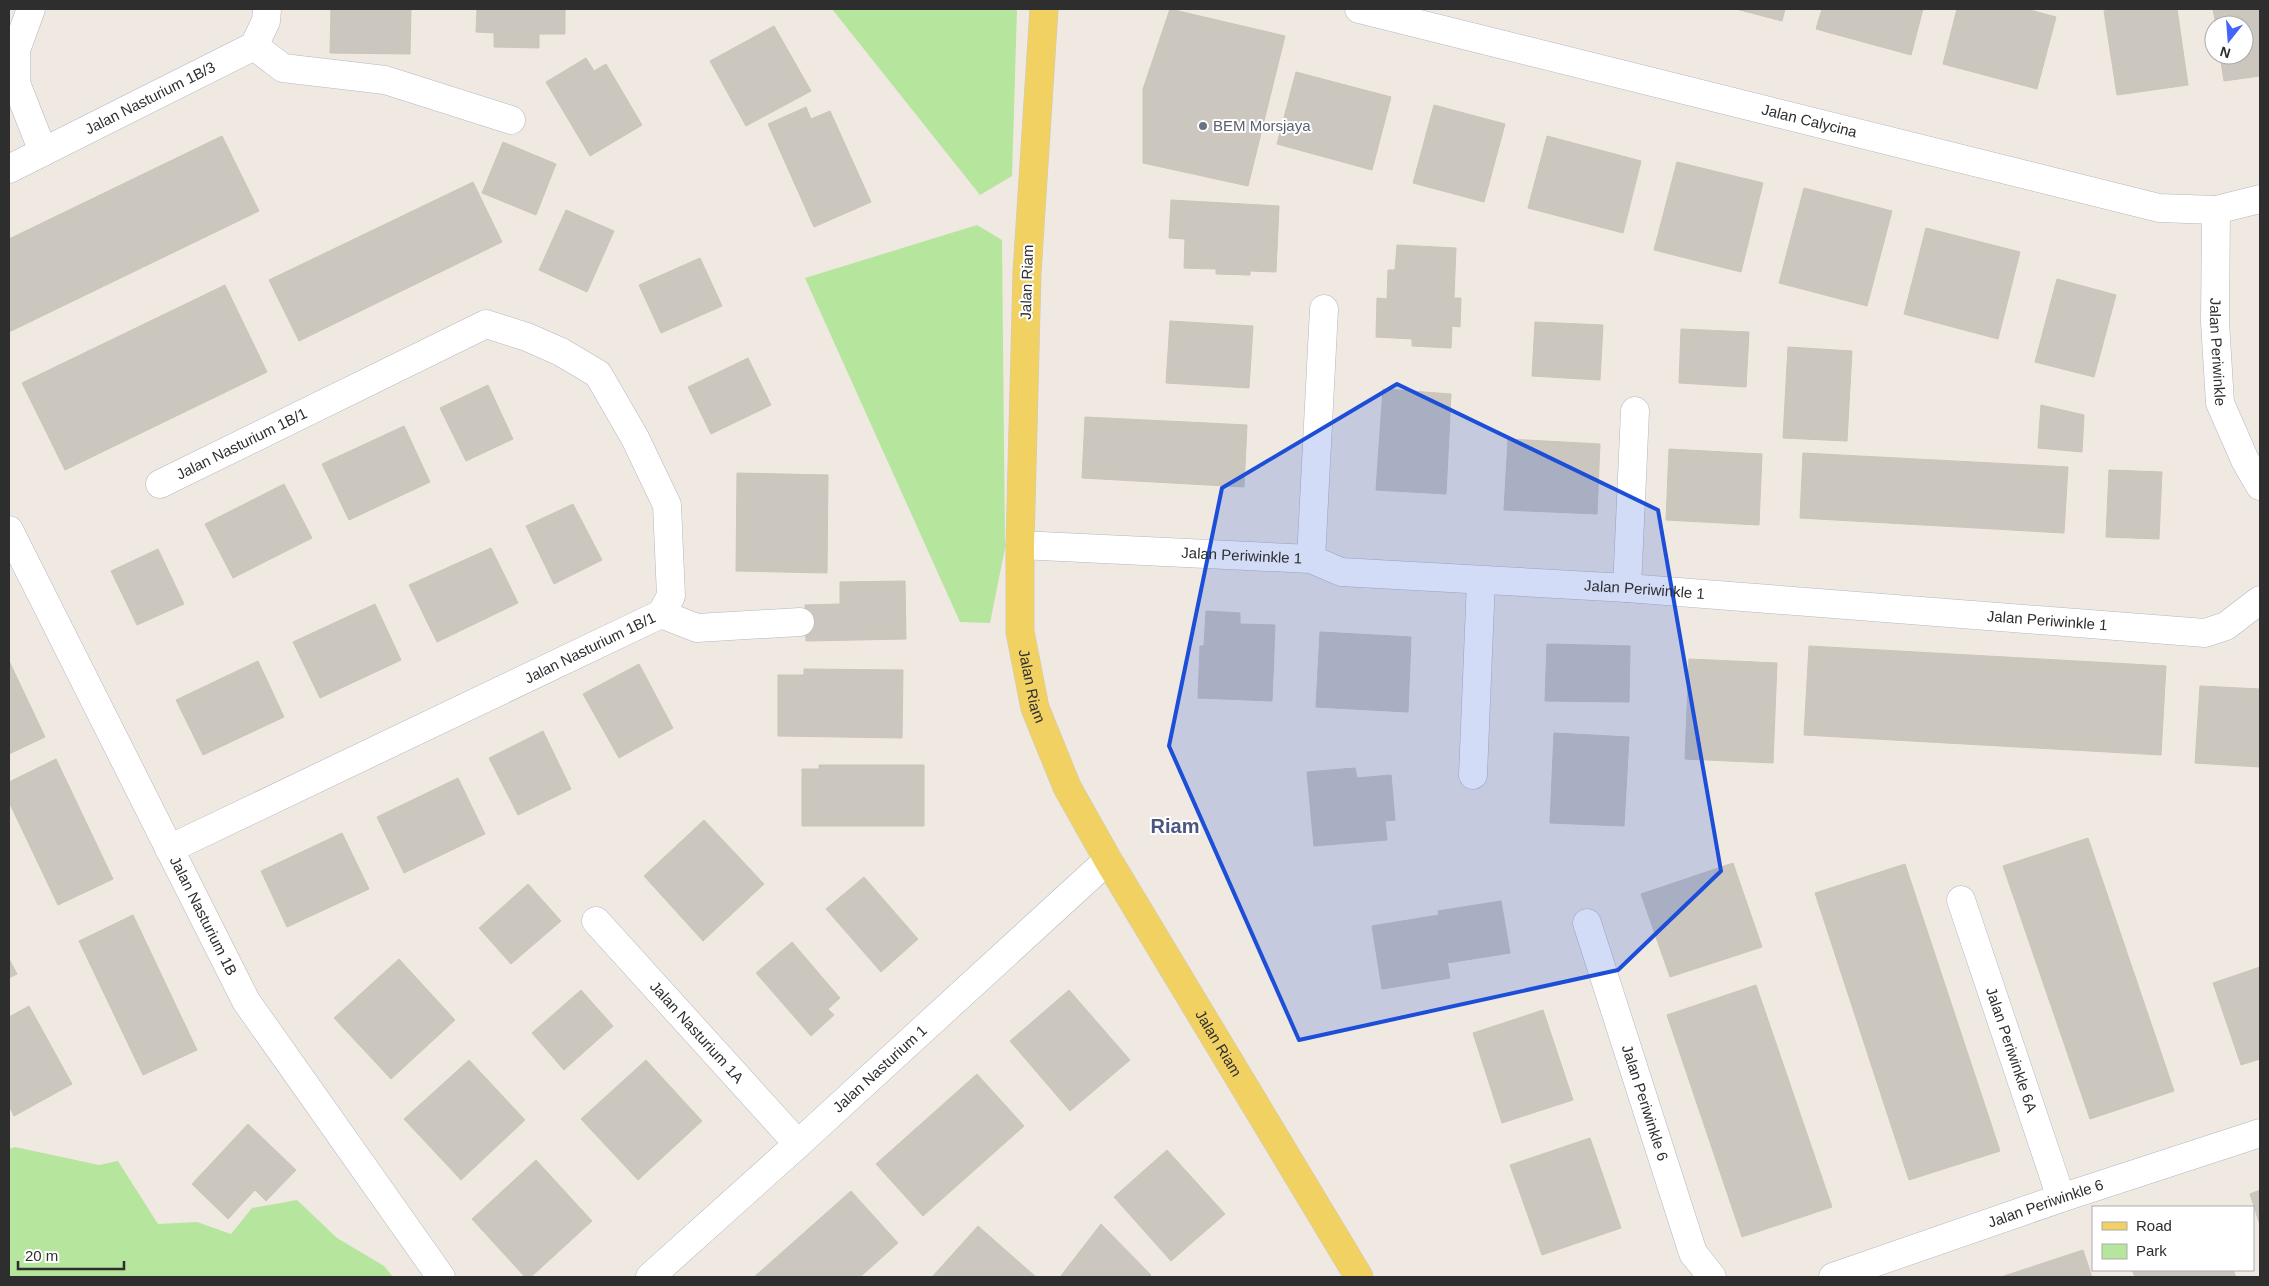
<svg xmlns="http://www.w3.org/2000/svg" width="2269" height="1286" font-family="Arial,sans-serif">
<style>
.green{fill:#b6e59e}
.building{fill:#cbc7bf;stroke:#cbc5ba}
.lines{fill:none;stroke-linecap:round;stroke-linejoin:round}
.minor-casing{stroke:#b4b7c1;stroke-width:29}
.major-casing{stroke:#c9c9c9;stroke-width:29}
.minor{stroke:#fff;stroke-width:28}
.major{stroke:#f2d163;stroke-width:28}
.marked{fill:#1d4ed8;fill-opacity:0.2;stroke:#1d4ed8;stroke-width:4;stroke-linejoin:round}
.worship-dot{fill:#6b7280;stroke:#fff;stroke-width:2}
.labels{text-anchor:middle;stroke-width:4;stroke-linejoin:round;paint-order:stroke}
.street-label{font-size:15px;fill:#2e2e2e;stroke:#fff}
.worship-label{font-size:15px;fill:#5b616d;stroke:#fff;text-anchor:start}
.district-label{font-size:20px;font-weight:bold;fill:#4d5680;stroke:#fff}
</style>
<rect width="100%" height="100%" fill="#efe9e1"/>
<path class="green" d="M 832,9 L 1017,9 L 1012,176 L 980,195 Z
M 977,225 L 1002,240 L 1005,548 L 990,623 L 960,622 L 805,278 Z
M 15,1147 L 99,1165 L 118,1161 L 158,1224 L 197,1222 L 231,1234 L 252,1208 L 297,1200 L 337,1238 L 384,1266 L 393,1277 L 9,1277 L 9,1149 Z"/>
<path class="building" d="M 331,9 L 411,9 L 410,54 L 330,53 Z
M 477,9 L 565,9 L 565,34 L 539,34 L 539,48 L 494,47 L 494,33 L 476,32 Z
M 1170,9 L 1285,36 L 1248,186 L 1143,163 L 1143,89 Z
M 1736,9 L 1785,9 L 1782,21 Z
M 1822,9 L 1923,9 L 1911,55 L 1816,29 Z
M 1957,9 L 2026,9 L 2056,17 L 2037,89 L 1943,64 Z
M 2119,9 L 2177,9 L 2188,85 L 2117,95 L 2104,11 Z
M 2213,9 L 2260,9 L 2260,76 L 2224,81 L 2220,55 L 2244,55 L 2244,25 L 2216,25 Z
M 774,26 L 811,91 L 746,126 L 710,61 Z
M 586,58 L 594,71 L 606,64 L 642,125 L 590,156 L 546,82 Z
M 1296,72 L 1391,97 L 1372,170 L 1277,144 Z
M 1434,105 L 1505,124 L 1484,202 L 1413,183 Z
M 806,107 L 811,119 L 830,111 L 871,202 L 814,227 L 768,124 Z
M 222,136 L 259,211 L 9,332 L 9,239 Z
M 1547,136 L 1641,161 L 1623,233 L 1528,208 Z
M 503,142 L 556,164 L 536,215 L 482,193 Z
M 1677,162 L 1763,183 L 1741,272 L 1654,250 Z
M 473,182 L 502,242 L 299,341 L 269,280 Z
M 1804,188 L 1892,211 L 1867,306 L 1779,283 Z
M 1171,200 L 1279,206 L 1276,272 L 1250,271 L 1250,275 L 1216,274 L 1216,269 L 1184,268 L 1185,239 L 1169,238 Z
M 566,210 L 614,231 L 587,292 L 539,270 Z
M 1926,228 L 2020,252 L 1998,339 L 1904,314 Z
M 1397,245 L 1456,248 L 1454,298 L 1461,298 L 1460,327 L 1452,326 L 1451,348 L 1412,346 L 1412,339 L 1376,337 L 1377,298 L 1387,299 L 1388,270 L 1395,270 Z
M 700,258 L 722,306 L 661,333 L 639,285 Z
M 2057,279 L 2116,295 L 2094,377 L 2035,362 Z
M 225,285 L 267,372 L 65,470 L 22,383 Z
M 1170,321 L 1253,326 L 1249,388 L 1166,383 Z
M 1535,322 L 1603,325 L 1600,380 L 1532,376 Z
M 1681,329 L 1749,332 L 1746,387 L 1679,383 Z
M 1788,347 L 1852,351 L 1847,441 L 1783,438 Z
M 748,358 L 771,405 L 711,434 L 688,387 Z
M 488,385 L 513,439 L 466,461 L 440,408 Z
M 1383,389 L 1451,394 L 1446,494 L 1376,490 Z
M 2041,405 L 2084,415 L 2082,452 L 2038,448 Z
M 1085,417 L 1247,425 L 1244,487 L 1082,478 Z
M 404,426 L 430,482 L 349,520 L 322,464 Z
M 1508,439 L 1600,444 L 1597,514 L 1504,510 Z
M 1669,449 L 1762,454 L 1759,525 L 1666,520 Z
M 1803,453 L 2068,467 L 2064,533 L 1800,518 Z
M 2109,470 L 2162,472 L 2159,539 L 2106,537 Z
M 737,473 L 828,475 L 827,573 L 736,571 Z
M 284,484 L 312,538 L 233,578 L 205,524 Z
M 573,504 L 602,560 L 554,584 L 526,526 Z
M 491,548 L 518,603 L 437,642 L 409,585 Z
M 158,549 L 184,604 L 137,625 L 111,571 Z
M 905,581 L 906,639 L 806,641 L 805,605 L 840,604 L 840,582 Z
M 375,604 L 401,660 L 320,698 L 293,642 Z
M 1206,611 L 1240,613 L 1240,624 L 1275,625 L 1272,701 L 1198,698 L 1200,646 L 1204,646 Z
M 1320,632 L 1411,637 L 1408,712 L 1316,707 Z
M 1547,644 L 1630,646 L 1629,702 L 1545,701 Z
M 1809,646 L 2166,666 L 2161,755 L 1804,735 Z
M 1689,659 L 1777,663 L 1773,763 L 1685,759 Z
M 9,661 L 45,737 L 9,754 Z
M 258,661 L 284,717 L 203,755 L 176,700 Z
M 639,664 L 673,728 L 619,758 L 583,694 Z
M 804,669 L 903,670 L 902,738 L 778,736 L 778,675 L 804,675 Z
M 2200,686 L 2260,689 L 2260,767 L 2195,763 Z
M 543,731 L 571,789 L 518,815 L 489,758 Z
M 1554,733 L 1629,737 L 1624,826 L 1550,823 Z
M 56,759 L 113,879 L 58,905 L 9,802 L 9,782 Z
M 819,765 L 924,765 L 924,826 L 802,826 L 802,769 L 819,769 Z
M 1355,768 L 1357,778 L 1391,775 L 1395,820 L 1385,821 L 1387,840 L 1314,846 L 1307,772 Z
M 458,778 L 485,834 L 404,873 L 377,817 Z
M 704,820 L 764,884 L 703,941 L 644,876 Z
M 342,833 L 369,889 L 287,927 L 261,871 Z
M 2088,838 L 2174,1091 L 2090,1119 L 2003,866 Z
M 1733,863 L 1762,947 L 1670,977 L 1641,894 Z
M 1905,864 L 2000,1151 L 1909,1180 L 1815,893 Z
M 864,877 L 918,939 L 881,972 L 826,909 Z
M 528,884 L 561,921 L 511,964 L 479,928 Z
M 1501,901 L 1510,953 L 1447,963 L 1438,911 Z
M 133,915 L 197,1050 L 143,1075 L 79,941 Z
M 1439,915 L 1450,978 L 1382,989 L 1372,926 Z
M 792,942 L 840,998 L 828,1009 L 834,1015 L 811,1036 L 756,973 Z
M 9,959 L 17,974 L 9,978 Z
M 399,959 L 455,1020 L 391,1079 L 334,1018 Z
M 2260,967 L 2260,1059 L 2241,1065 L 2213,983 Z
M 1756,985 L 1832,1207 L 1742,1237 L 1667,1015 Z
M 581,990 L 613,1026 L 564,1070 L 532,1033 Z
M 1069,990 L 1130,1060 L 1070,1111 L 1010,1041 Z
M 29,1006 L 72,1084 L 14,1116 L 9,1106 L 9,1017 Z
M 1543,1010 L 1573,1100 L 1502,1123 L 1473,1033 Z
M 469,1060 L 525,1120 L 461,1180 L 404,1119 Z
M 646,1060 L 702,1121 L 638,1180 L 581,1119 Z
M 977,1074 L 1024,1126 L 923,1216 L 876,1164 Z
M 248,1124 L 296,1170 L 266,1201 L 255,1190 L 228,1219 L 192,1184 Z
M 1590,1138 L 1621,1228 L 1542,1255 L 1510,1165 Z
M 1167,1150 L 1225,1214 L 1171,1261 L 1114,1197 Z
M 536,1160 L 592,1221 L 531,1277 L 525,1277 L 472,1219 Z
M 2260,1190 L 2260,1225 L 2250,1194 Z
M 851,1191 L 898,1243 L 860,1277 L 754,1277 Z
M 1101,1224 L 1151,1275 L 1148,1277 L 1060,1277 Z
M 978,1226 L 1036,1277 L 932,1277 Z
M 2083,1250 L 2092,1277 L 2001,1277 Z
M 2132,1270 L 2233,1270 L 2236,1277 L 2135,1277 Z"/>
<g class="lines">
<g class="minor-casing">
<g id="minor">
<path d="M 31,9 L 16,50 L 16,83 L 43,152"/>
<path id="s1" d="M 1359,9 L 2159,208 L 2216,210 L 2260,199"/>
<path d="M 254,46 L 283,68 L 385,80 L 511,120"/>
<path id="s2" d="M 9,169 L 254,46 L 266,21 L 267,9"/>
<path id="s3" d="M 2216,210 L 2215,322 L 2220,403 L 2245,460 L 2260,486"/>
<path id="s4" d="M 160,484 L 486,324 L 527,337 L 561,352 L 598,374 L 635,438 L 667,505 L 671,596 L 661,614 L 169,849"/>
<path id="s5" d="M 9,530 L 246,1001 L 441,1277"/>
<path id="s6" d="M 1020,545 L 1311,559 L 1341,572 L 1627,588 L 2205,633 L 2226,626 L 2260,600"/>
<path d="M 1311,559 L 1324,309"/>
<path d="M 1627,588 L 1635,411"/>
<path d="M 661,614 L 697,628 L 800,622"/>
<path d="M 1473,775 L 1481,581"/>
<path id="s7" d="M 1961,900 L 2061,1198"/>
<path id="s8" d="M 596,921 L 798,1144"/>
<path id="s9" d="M 1587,923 L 1693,1253 L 1712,1277"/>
<path id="s10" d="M 650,1277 L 798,1144 L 1108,860"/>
<path id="s11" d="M 1833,1277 L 2061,1198 L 2260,1133"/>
</g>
</g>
<g class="major-casing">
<g id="major">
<path id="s12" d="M 1044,9 L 1027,272 L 1020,545 L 1020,632 L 1035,708 L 1067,787 L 1108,860 L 1359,1277"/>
</g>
</g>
<use href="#minor" class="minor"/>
<use href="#major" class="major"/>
</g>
<path class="marked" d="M 1397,384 L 1658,510 L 1721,871 L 1618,970 L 1299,1040 L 1169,746 L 1222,488 Z"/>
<circle class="worship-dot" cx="1203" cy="126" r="5"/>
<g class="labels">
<g class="street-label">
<text dy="5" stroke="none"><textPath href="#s2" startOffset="158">Jalan Nasturium 1B/3</textPath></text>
<text dy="5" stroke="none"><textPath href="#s1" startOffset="464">Jalan Calycina</textPath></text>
<text transform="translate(1027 282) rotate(-88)" y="5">Jalan Riam</text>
<text dy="5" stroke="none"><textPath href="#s3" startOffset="142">Jalan Periwinkle</textPath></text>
<text dy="5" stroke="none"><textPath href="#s4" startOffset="91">Jalan Nasturium 1B/1</textPath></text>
<text dy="5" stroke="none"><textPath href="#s6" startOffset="222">Jalan Periwinkle 1</textPath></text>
<text dy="5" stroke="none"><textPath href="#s6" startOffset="628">Jalan Periwinkle 1</textPath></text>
<text dy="5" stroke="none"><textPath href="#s6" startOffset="1032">Jalan Periwinkle 1</textPath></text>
<text transform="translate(590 648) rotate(-26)" y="5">Jalan Nasturium 1B/1</text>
<text dy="5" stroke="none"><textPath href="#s12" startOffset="679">Jalan Riam</textPath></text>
<text dy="5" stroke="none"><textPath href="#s5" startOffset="432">Jalan Nasturium 1B</textPath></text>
<text dy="5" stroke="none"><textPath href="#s8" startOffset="150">Jalan Nasturium 1A</textPath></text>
<text dy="5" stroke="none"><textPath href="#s12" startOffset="1084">Jalan Riam</textPath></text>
<text dy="5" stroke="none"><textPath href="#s7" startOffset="158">Jalan Periwinkle 6A</textPath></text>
<text dy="5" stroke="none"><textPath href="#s10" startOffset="310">Jalan Nasturium 1</textPath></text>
<text dy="5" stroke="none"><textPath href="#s9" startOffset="189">Jalan Periwinkle 6</textPath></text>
<text dy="5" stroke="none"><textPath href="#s11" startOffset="225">Jalan Periwinkle 6</textPath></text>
</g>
<g class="worship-label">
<text x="1213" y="131">BEM Morsjaya</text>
</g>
<g class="district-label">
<text x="1175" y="833">Riam</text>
</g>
</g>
<rect width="2269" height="1286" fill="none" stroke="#2e2e2e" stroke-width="20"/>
<rect x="2092" y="1206" width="162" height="65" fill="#ffffff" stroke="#ababab"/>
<rect x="2102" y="1222" width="25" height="8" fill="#f2d163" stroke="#ababab"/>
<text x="2136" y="1231" font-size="15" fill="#2e2e2e">Road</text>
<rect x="2102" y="1244" width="25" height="15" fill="#b6e59e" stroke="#ababab"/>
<text x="2136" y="1256" font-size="15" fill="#2e2e2e">Park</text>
<g transform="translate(2229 40) rotate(197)"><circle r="24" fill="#ffffff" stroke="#ababab"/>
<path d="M0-4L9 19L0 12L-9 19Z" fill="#4264fb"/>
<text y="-8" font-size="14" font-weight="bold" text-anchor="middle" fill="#2e2e2e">N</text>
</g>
<path d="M18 1261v8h106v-8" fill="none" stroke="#2e2e2e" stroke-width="2.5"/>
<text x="25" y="1261" font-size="15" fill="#2e2e2e" stroke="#ffffff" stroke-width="4" paint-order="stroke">20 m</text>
</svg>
